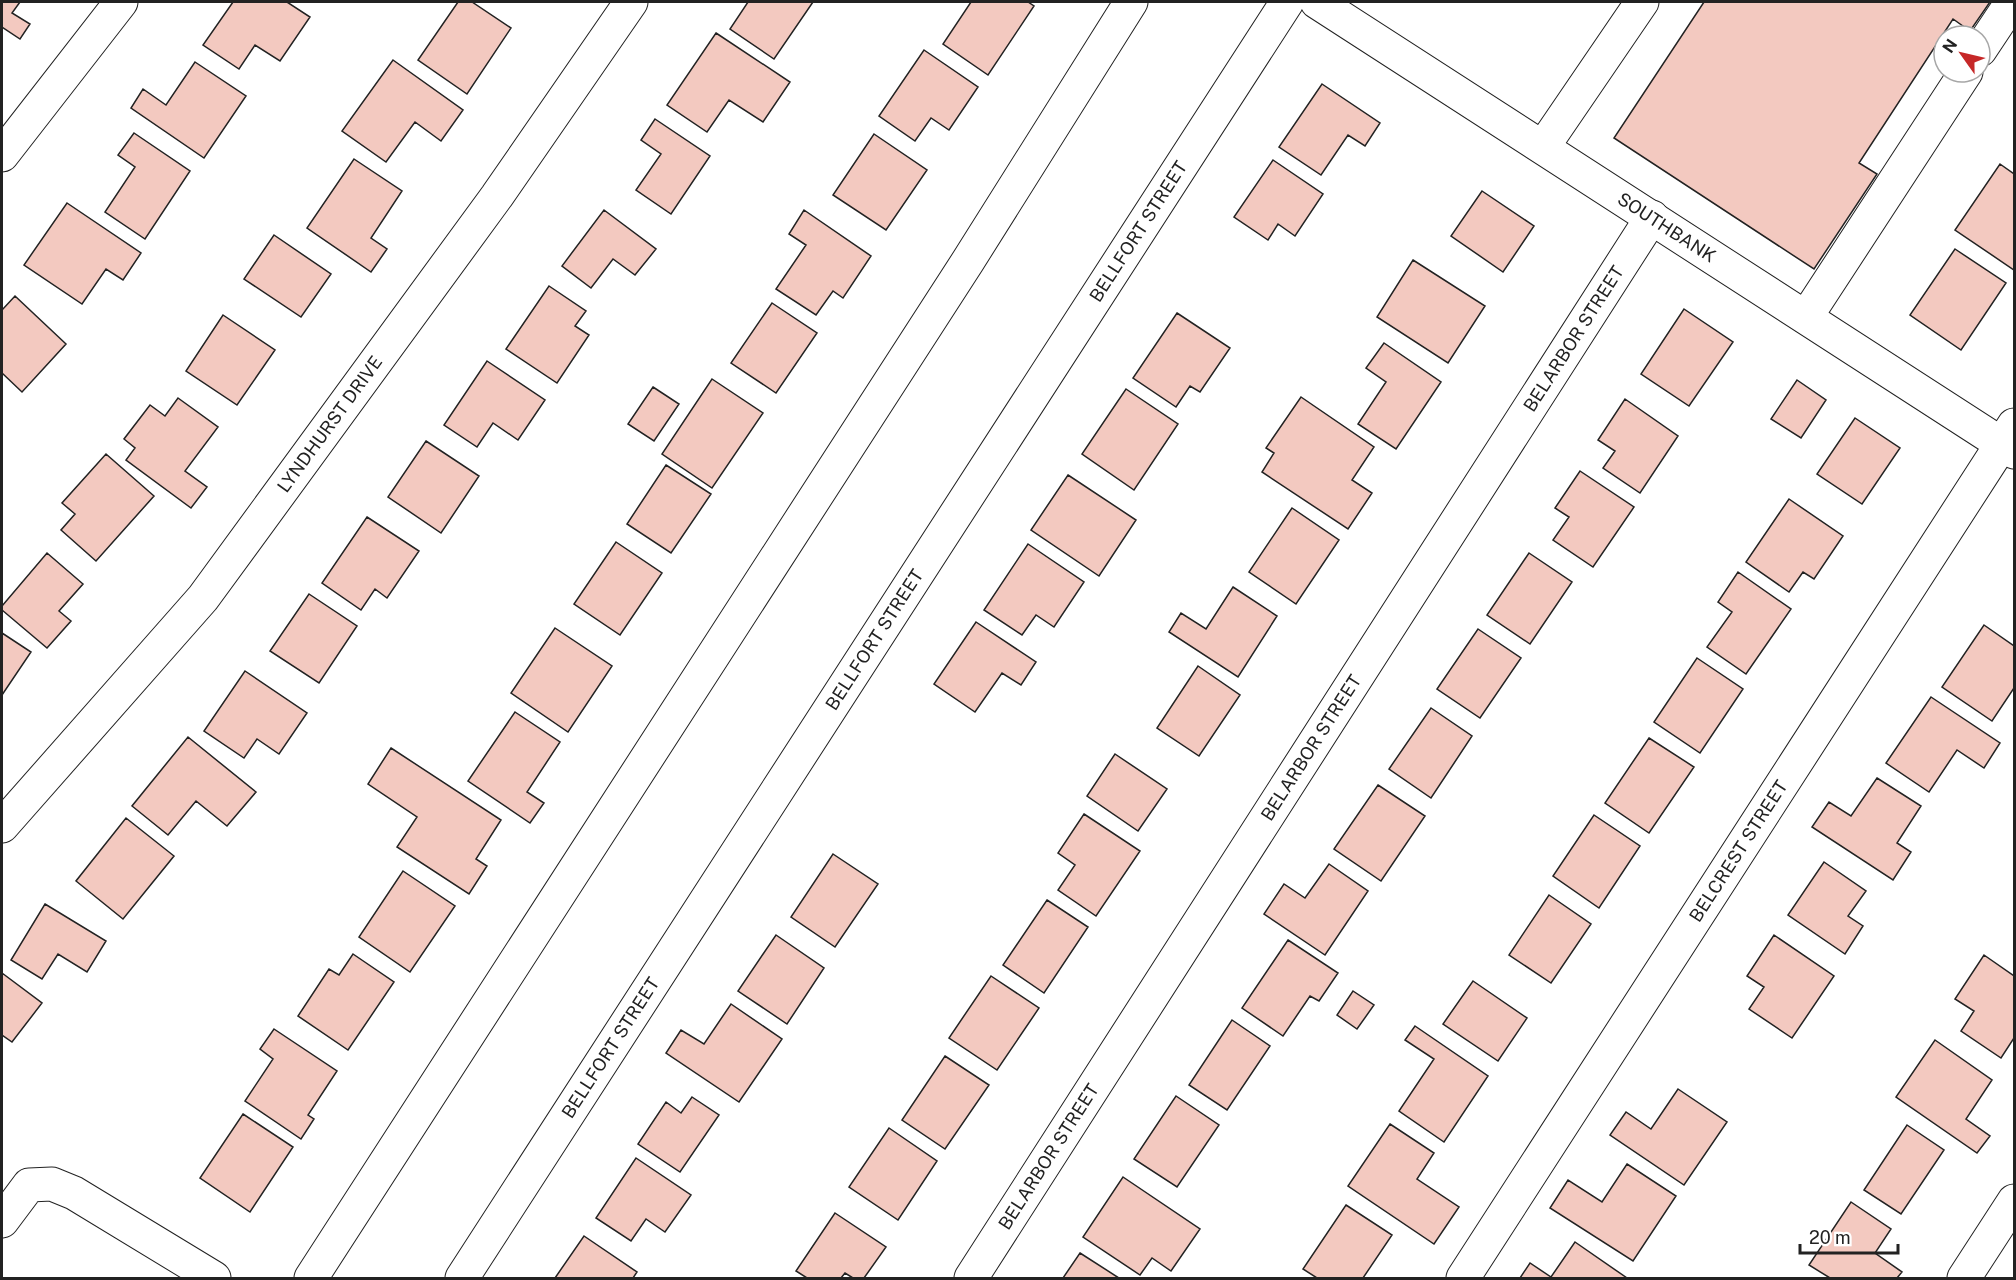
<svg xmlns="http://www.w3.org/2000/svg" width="2016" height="1280" font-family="'Public Sans',sans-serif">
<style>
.building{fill:#f3c9c0;stroke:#222;stroke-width:1.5}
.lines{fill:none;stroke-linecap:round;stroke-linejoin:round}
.minor-casing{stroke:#222;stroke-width:35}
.major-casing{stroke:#222;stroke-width:35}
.minor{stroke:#fff;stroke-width:33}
.major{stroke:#fff;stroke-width:33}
.labels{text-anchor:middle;stroke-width:4.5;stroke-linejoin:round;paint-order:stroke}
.street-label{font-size:18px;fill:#222;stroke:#fff}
</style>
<rect width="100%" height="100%" fill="#fff"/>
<path class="building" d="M 2,2 L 20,2 L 12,13 L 30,24 L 20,39 L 2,27 Z
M 233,2 L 287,2 L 310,17 L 280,61 L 255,45 L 239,69 L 203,45 Z
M 458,2 L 472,2 L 511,28 L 467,94 L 418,60 Z
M 748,2 L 813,2 L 774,59 L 730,29 Z
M 971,2 L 1028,2 L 1034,6 L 988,75 L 943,44 Z
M 1704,2 L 1990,2 L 1970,31 L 1953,19 L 1859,163 L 1877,174 L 1814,269 L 1614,138 Z
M 716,33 L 790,82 L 763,122 L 729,100 L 707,132 L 667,105 Z
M 924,50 L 978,87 L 949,130 L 931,118 L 915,141 L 879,116 Z
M 393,60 L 463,110 L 441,141 L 415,122 L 386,162 L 342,131 Z
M 195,62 L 246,96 L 204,158 L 131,108 L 143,89 L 166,105 Z
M 1322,84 L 1380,123 L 1365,146 L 1348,135 L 1321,175 L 1279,147 Z
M 655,119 L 710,156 L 671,214 L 636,190 L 661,154 L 641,140 Z
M 134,133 L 190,171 L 145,239 L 105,212 L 135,167 L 118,155 Z
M 874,134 L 927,170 L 886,230 L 833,195 Z
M 354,159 L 402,191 L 371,238 L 387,249 L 371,272 L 307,228 Z
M 1273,160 L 1323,194 L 1295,236 L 1278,224 L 1268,240 L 1234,217 Z
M 2000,164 L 2014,174 L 2014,270 L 1955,230 Z
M 1482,191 L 1534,226 L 1503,272 L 1451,236 Z
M 67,203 L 141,253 L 123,280 L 106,269 L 82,304 L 24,265 Z
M 604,210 L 656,249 L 635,275 L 613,259 L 591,288 L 562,266 Z
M 804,210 L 871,256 L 843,298 L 833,291 L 816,315 L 776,289 L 806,245 L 789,234 Z
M 274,235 L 331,274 L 301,317 L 244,279 Z
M 1955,249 L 2006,283 L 1961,350 L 1910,315 Z
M 1413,260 L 1485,306 L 1448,363 L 1377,317 Z
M 549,286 L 586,311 L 575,326 L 589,335 L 557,383 L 506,349 Z
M 15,296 L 66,344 L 22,392 L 2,373 L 2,310 Z
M 772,303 L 817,333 L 776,393 L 731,363 Z
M 1684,309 L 1733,342 L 1689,406 L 1641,374 Z
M 1177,313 L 1230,348 L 1200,392 L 1190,386 L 1176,407 L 1133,378 Z
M 223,315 L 275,350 L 237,405 L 186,371 Z
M 1384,343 L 1441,382 L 1396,449 L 1358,424 L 1386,382 L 1366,368 Z
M 487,361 L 545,400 L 518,440 L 493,423 L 477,447 L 444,425 Z
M 712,379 L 763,413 L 712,488 L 662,454 Z
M 1797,380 L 1826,400 L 1801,438 L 1771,419 Z
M 653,387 L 679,404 L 654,441 L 628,424 Z
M 1126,389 L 1178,424 L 1134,490 L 1082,454 Z
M 1301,397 L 1374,447 L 1352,480 L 1372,493 L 1348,529 L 1262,472 L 1274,453 L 1266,448 Z
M 178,398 L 218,427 L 185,471 L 207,487 L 191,508 L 126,460 L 135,448 L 124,439 L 150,405 L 165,416 Z
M 1625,399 L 1678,436 L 1640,493 L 1603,468 L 1615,451 L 1598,440 Z
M 1855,418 L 1900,448 L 1862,504 L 1817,474 Z
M 426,441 L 479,476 L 441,533 L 388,497 Z
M 106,454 L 154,496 L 96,561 L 61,530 L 75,514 L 62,503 Z
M 666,465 L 711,494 L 671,553 L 627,524 Z
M 1580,471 L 1634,507 L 1593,567 L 1553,540 L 1569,517 L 1555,508 Z
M 1068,475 L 1136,520 L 1099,576 L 1031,530 Z
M 1789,499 L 1843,536 L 1814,579 L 1803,572 L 1789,592 L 1746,562 Z
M 1292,508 L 1339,540 L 1296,604 L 1249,572 Z
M 367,517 L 419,551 L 387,598 L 375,589 L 361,610 L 322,583 Z
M 616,542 L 662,573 L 620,635 L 574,604 Z
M 1028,544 L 1084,582 L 1054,627 L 1036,615 L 1022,635 L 984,610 Z
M 47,553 L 83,584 L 59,611 L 71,621 L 47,648 L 2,610 L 2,606 Z
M 1529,553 L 1572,582 L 1530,644 L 1487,615 Z
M 1738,572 L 1791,609 L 1746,674 L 1707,647 L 1732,612 L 1718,602 Z
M 1233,587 L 1277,616 L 1238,677 L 1169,632 L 1181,613 L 1206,629 Z
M 309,594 L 357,626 L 319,683 L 270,651 Z
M 976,622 L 1036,662 L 1021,685 L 1002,673 L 975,712 L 934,684 Z
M 1984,625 L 2014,646 L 2014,688 L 1992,721 L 1942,687 Z
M 555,628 L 612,666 L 568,732 L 511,693 Z
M 1478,629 L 1521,658 L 1480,718 L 1437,689 Z
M 2,633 L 31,652 L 2,695 Z
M 1697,658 L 1743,689 L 1700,753 L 1654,722 Z
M 1198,666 L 1240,695 L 1199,756 L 1157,728 Z
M 245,671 L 307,713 L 279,754 L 257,739 L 244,758 L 204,731 Z
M 1931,697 L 2000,743 L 1984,768 L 1957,750 L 1929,792 L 1886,763 Z
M 1431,708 L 1472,736 L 1431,798 L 1389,769 Z
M 515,712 L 560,742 L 527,792 L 544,803 L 530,823 L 468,781 Z
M 188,737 L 256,792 L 227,826 L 196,801 L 168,835 L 132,806 Z
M 1649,738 L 1694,767 L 1649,833 L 1605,803 Z
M 391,748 L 501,820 L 476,859 L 487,866 L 469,894 L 397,847 L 417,817 L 368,784 Z
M 1115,754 L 1167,789 L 1138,831 L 1087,796 Z
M 1877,778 L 1921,806 L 1897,843 L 1911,852 L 1893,880 L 1812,827 L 1829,802 L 1851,816 Z
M 1378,785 L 1425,816 L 1381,881 L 1334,849 Z
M 1084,814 L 1140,851 L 1096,916 L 1058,890 L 1075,865 L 1058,853 Z
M 1594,815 L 1640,846 L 1599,908 L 1553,876 Z
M 126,818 L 174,856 L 123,919 L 76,881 Z
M 833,854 L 878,884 L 835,947 L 791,917 Z
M 1824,862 L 1866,891 L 1848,916 L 1863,926 L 1845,954 L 1788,915 Z
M 1329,864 L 1368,891 L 1325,955 L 1264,914 L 1284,884 L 1305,898 Z
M 403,871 L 455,906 L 410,972 L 359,937 Z
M 1549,895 L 1591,924 L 1551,983 L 1509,955 Z
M 1047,900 L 1088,927 L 1044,993 L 1003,965 Z
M 45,904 L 106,941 L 87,972 L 58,954 L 42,979 L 11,960 Z
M 776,935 L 824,968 L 787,1024 L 738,991 Z
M 1774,935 L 1834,976 L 1792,1038 L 1749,1009 L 1764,987 L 1747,976 Z
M 1288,940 L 1338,973 L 1319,1001 L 1310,996 L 1283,1036 L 1242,1008 Z
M 353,954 L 394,982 L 348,1050 L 298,1016 L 329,969 L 339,975 Z
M 1984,955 L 2014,976 L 2014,1038 L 2001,1058 L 1961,1031 L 1974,1011 L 1955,999 Z
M 2,973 L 42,1003 L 12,1042 L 2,1035 Z
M 991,976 L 1039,1008 L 997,1070 L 949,1038 Z
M 1473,981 L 1527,1018 L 1498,1061 L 1443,1024 Z
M 1353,991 L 1374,1005 L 1357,1029 L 1337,1015 Z
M 731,1004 L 782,1039 L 739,1102 L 666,1053 L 681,1030 L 704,1044 Z
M 1232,1020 L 1270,1046 L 1227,1110 L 1189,1085 Z
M 1415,1026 L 1488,1076 L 1444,1142 L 1399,1111 L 1434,1059 L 1405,1040 Z
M 274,1029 L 337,1071 L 308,1115 L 314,1119 L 301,1139 L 245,1101 L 273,1059 L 260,1049 Z
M 1935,1040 L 1992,1080 L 1966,1119 L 1990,1136 L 1977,1153 L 1896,1097 Z
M 945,1056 L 989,1085 L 945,1149 L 902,1120 Z
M 1678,1089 L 1727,1122 L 1684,1185 L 1610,1135 L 1626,1112 L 1651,1129 Z
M 1176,1096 L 1219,1125 L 1177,1187 L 1134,1159 Z
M 692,1097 L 719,1115 L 680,1172 L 638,1144 L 666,1102 L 681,1113 Z
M 243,1114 L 293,1147 L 250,1212 L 200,1178 Z
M 1390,1124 L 1434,1153 L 1417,1179 L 1459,1207 L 1434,1244 L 1348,1186 Z
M 1907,1125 L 1944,1150 L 1901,1214 L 1864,1190 Z
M 889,1128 L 937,1161 L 898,1220 L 849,1187 Z
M 636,1158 L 691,1195 L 665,1232 L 646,1219 L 631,1241 L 596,1218 Z
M 1627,1164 L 1676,1196 L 1633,1261 L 1550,1208 L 1568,1180 L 1602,1202 Z
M 1123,1177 L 1200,1229 L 1171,1271 L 1152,1258 L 1140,1275 L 1083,1237 Z
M 1851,1202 L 1891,1229 L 1875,1253 L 1902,1272 L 1897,1278 L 1830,1278 L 1809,1265 Z
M 1346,1205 L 1392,1235 L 1363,1278 L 1317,1278 L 1303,1269 Z
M 835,1213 L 886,1247 L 864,1278 L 853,1278 L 845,1273 L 841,1278 L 807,1278 L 796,1271 Z
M 584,1236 L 637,1272 L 633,1278 L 555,1278 Z
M 1575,1242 L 1627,1278 L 1520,1278 L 1530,1263 L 1551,1277 Z
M 1080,1253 L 1119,1278 L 1063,1278 Z"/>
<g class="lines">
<g class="minor-casing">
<g id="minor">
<path id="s1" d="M 1317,2 L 2014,452"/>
<path d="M 1980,50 L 2012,2"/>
<path d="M 1543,147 L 1642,2"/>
<path d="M 2,155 L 121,2"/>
<path d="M 1806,317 L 1966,72"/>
<path id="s2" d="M 2,826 L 203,598 L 497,196 L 631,2"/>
<path d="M 2,1221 L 29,1185 L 52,1184 L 74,1193 L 214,1278"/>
<path id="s3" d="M 971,1278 L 1652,217"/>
<path id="s4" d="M 1463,1278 L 2014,425"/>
<path d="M 1964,1278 L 2014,1201"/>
</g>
</g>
<g class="major-casing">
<g id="major">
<path d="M 311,1278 L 968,261 L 1131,2"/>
<path id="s5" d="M 462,1278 L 1287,2"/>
</g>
</g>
<use href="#minor" class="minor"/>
<use href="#major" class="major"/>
</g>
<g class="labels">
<g class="street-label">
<text dy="6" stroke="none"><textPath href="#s1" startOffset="416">SOUTHBANK</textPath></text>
<text dy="6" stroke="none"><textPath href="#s5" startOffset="1246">BELLFORT STREET</textPath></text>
<text dy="6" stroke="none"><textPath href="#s3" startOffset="1116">BELARBOR STREET</textPath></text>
<text dy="6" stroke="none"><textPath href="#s2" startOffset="519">LYNDHURST DRIVE</textPath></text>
<text dy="6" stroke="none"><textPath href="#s5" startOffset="760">BELLFORT STREET</textPath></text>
<text dy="6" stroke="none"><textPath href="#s3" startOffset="630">BELARBOR STREET</textPath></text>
<text dy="6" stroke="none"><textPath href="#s4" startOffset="508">BELCREST STREET</textPath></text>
<text dy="6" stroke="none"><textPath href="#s5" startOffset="274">BELLFORT STREET</textPath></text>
<text dy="6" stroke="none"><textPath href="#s3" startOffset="144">BELARBOR STREET</textPath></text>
</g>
</g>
<rect width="2016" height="1280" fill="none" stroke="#222222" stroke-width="6"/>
<g transform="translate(1962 54) rotate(304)"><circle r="28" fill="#ffffff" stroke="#a7a7a7" stroke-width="1.5"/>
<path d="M0-4.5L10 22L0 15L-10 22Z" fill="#c62828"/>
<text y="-9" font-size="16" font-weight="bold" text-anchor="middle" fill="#222222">N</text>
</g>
<path d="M1800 1244v9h98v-9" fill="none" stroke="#222222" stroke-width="3"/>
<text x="1809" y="1244" font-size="18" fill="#222222" stroke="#ffffff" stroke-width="4.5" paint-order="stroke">20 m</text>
</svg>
